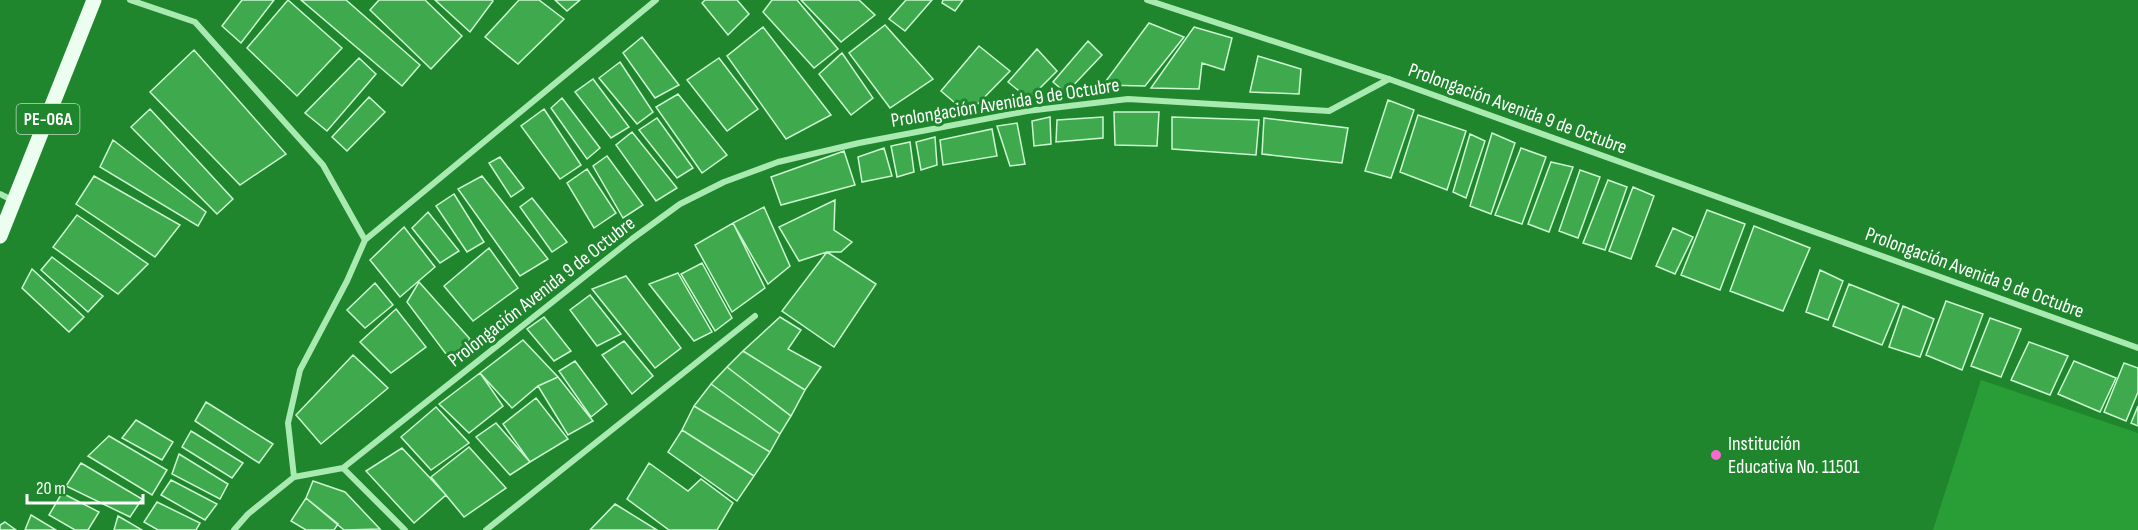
<svg xmlns="http://www.w3.org/2000/svg" width="2138" height="530" font-family="'Sofia Sans Condensed',sans-serif">
<style>
.green{fill:#299e37}
.building{fill:#3faa4d;stroke:#ccf8d1;stroke-width:1.5}
.lines{fill:none;stroke-linecap:round;stroke-linejoin:round}
.minor{stroke:#a8eab0;stroke-width:6}
.primary{stroke:#ecfeef;stroke-width:15}
.poi-dot{fill:#f868d0;stroke:#1f862d;stroke-width:2}
.labels{text-anchor:middle;stroke-width:6;stroke-linejoin:round;paint-order:stroke}
.shield{fill:#1f862d;stroke:#bcdbc0;stroke-width:1.5}
.shield-label{font-size:18px;font-weight:bold;fill:#fff}
.street-label{font-size:20px;fill:#fff;stroke:#1f862d}
.poi-label{font-size:20px;fill:#fff;stroke:#1f862d;text-anchor:start}
</style>
<rect width="100%" height="100%" fill="#1f862d"/>
<path class="green" d="M 1981,380 L 2138,433 L 2138,530 L 1933,530 Z"/>
<path class="building" d="M 242,0 L 274,0 L 241,43 L 222,26 Z
M 288,0 L 342,48 L 297,96 L 247,48 Z
M 301,0 L 346,0 L 420,65 L 402,86 Z
M 379,0 L 425,0 L 462,36 L 431,69 L 370,10 Z
M 435,0 L 492,0 L 493,1 L 470,32 Z
M 519,0 L 539,0 L 564,19 L 518,64 L 485,37 Z
M 555,0 L 580,0 L 567,11 Z
M 705,0 L 737,0 L 749,14 L 728,35 L 702,3 Z
M 772,0 L 797,0 L 838,49 L 814,68 L 763,12 Z
M 801,0 L 859,0 L 875,15 L 841,42 Z
M 906,0 L 932,0 L 905,31 L 889,19 Z
M 943,0 L 963,0 L 955,11 L 942,3 Z
M 1149,23 L 1184,37 L 1145,86 L 1103,85 Z
M 885,25 L 933,79 L 890,108 L 849,53 Z
M 763,27 L 831,115 L 786,139 L 727,56 Z
M 1194,27 L 1232,38 L 1224,70 L 1202,63 L 1199,89 L 1151,88 Z
M 642,37 L 679,85 L 655,98 L 623,53 Z
M 1088,41 L 1102,55 L 1066,93 L 1053,82 Z
M 979,46 L 1010,71 L 968,114 L 941,91 Z
M 1037,49 L 1057,71 L 1029,99 L 1008,82 Z
M 194,50 L 286,154 L 240,185 L 150,92 Z
M 842,53 L 873,98 L 851,115 L 819,74 Z
M 1258,56 L 1301,69 L 1299,94 L 1250,92 Z
M 359,58 L 376,74 L 327,131 L 305,113 Z
M 719,58 L 758,109 L 727,131 L 687,80 Z
M 620,62 L 653,112 L 637,124 L 599,78 Z
M 593,79 L 629,127 L 611,138 L 575,92 Z
M 678,94 L 727,155 L 702,173 L 656,107 Z
M 369,97 L 385,112 L 347,151 L 332,137 Z
M 562,98 L 600,148 L 587,159 L 551,108 Z
M 1388,100 L 1414,110 L 1391,178 L 1365,171 Z
M 150,109 L 233,199 L 217,214 L 131,127 Z
M 544,109 L 581,165 L 560,179 L 521,126 Z
M 1114,112 L 1159,112 L 1157,146 L 1115,145 Z
M 1418,115 L 1466,131 L 1447,190 L 1400,172 Z
M 1050,117 L 1051,144 L 1034,146 L 1032,121 Z
M 1103,117 L 1103,138 L 1056,142 L 1057,120 Z
M 1172,117 L 1259,120 L 1256,155 L 1172,149 Z
M 657,118 L 693,168 L 677,178 L 639,130 Z
M 1264,118 L 1348,128 L 1342,163 L 1262,154 Z
M 1017,123 L 1025,164 L 1010,166 L 997,126 Z
M 992,129 L 997,156 L 943,165 L 940,140 Z
M 632,132 L 677,188 L 656,201 L 616,145 Z
M 1492,133 L 1515,143 L 1491,214 L 1470,206 Z
M 1470,134 L 1485,141 L 1466,198 L 1453,192 Z
M 935,137 L 937,165 L 921,170 L 916,142 Z
M 113,140 L 206,212 L 198,226 L 100,167 Z
M 910,142 L 914,172 L 897,177 L 891,146 Z
M 884,148 L 892,176 L 862,182 L 858,157 Z
M 1521,148 L 1546,157 L 1522,224 L 1495,215 Z
M 844,151 L 855,185 L 781,205 L 771,177 Z
M 607,156 L 643,205 L 623,218 L 593,166 Z
M 500,157 L 524,188 L 511,197 L 489,163 Z
M 1551,162 L 1573,167 L 1549,232 L 1528,224 Z
M 587,169 L 616,213 L 594,228 L 567,183 Z
M 1580,170 L 1600,177 L 1578,238 L 1559,231 Z
M 94,176 L 180,225 L 155,257 L 76,204 Z
M 482,176 L 548,259 L 520,276 L 458,189 Z
M 1608,180 L 1627,187 L 1605,250 L 1583,243 Z
M 1633,187 L 1654,196 L 1631,259 L 1609,251 Z
M 454,194 L 484,242 L 467,252 L 436,206 Z
M 532,198 L 567,242 L 552,252 L 520,207 Z
M 835,200 L 834,230 L 852,242 L 841,252 L 827,252 L 799,261 L 779,227 Z
M 764,207 L 790,266 L 768,284 L 733,223 Z
M 1707,210 L 1745,224 L 1720,290 L 1681,275 Z
M 428,212 L 459,251 L 440,263 L 412,228 Z
M 77,215 L 148,264 L 118,294 L 53,247 Z
M 733,223 L 765,288 L 732,312 L 695,245 Z
M 1754,226 L 1810,248 L 1783,311 L 1730,291 Z
M 404,227 L 435,267 L 400,297 L 370,260 Z
M 1673,228 L 1693,237 L 1675,274 L 1656,266 Z
M 489,248 L 518,288 L 473,321 L 444,286 Z
M 827,252 L 876,284 L 834,347 L 782,311 Z
M 52,257 L 103,296 L 88,312 L 41,270 Z
M 702,263 L 732,318 L 715,331 L 681,274 Z
M 32,269 L 84,317 L 69,332 L 22,288 Z
M 1820,270 L 1843,281 L 1828,320 L 1806,312 Z
M 678,273 L 712,332 L 694,341 L 649,284 Z
M 626,276 L 681,348 L 655,368 L 592,289 Z
M 419,282 L 470,339 L 449,358 L 407,302 Z
M 375,283 L 393,305 L 365,328 L 347,310 Z
M 1849,284 L 1899,304 L 1882,345 L 1833,326 Z
M 590,295 L 621,334 L 597,346 L 570,310 Z
M 1946,301 L 1983,314 L 1962,370 L 1926,355 Z
M 1903,306 L 1934,319 L 1920,357 L 1889,347 Z
M 396,309 L 426,347 L 391,373 L 360,342 Z
M 544,317 L 571,351 L 554,361 L 527,329 Z
M 780,317 L 801,330 L 788,349 L 821,367 L 805,390 L 743,351 Z
M 1990,318 L 2021,329 L 2001,377 L 1971,366 Z
M 523,340 L 558,377 L 538,386 L 512,408 L 480,373 Z
M 624,341 L 653,376 L 632,394 L 602,355 Z
M 2029,342 L 2068,356 L 2050,395 L 2011,380 Z
M 743,351 L 805,390 L 791,416 L 727,367 Z
M 353,355 L 388,388 L 321,444 L 296,415 Z
M 575,361 L 607,404 L 591,417 L 559,371 Z
M 2074,361 L 2116,378 L 2100,412 L 2058,394 Z
M 2124,363 L 2138,368 L 2138,392 L 2126,421 L 2104,412 Z
M 727,367 L 791,416 L 780,434 L 711,384 Z
M 480,373 L 503,406 L 469,433 L 439,404 Z
M 558,377 L 593,421 L 568,435 L 538,386 Z
M 711,384 L 780,434 L 770,452 L 694,406 Z
M 536,398 L 568,439 L 530,462 L 503,424 Z
M 206,402 L 273,444 L 259,463 L 195,421 Z
M 694,406 L 770,452 L 754,476 L 682,430 Z
M 2138,406 L 2138,426 L 2131,423 Z
M 436,407 L 469,443 L 431,470 L 401,437 Z
M 136,420 L 173,442 L 162,460 L 122,438 Z
M 496,423 L 530,462 L 510,475 L 476,437 Z
M 682,430 L 754,476 L 737,501 L 668,452 Z
M 191,431 L 243,463 L 232,478 L 182,447 Z
M 109,436 L 167,470 L 152,495 L 88,456 Z
M 469,447 L 506,488 L 464,517 L 431,477 Z
M 402,448 L 446,495 L 414,523 L 366,471 Z
M 179,454 L 228,484 L 220,499 L 172,474 Z
M 81,463 L 142,499 L 130,517 L 66,486 Z
M 649,463 L 688,491 L 701,479 L 733,503 L 717,530 L 669,530 L 627,499 Z
M 171,480 L 217,504 L 205,520 L 161,495 Z
M 313,481 L 345,492 L 380,529 L 344,530 L 306,498 Z
M 62,493 L 99,512 L 88,530 L 75,530 L 49,515 Z
M 306,498 L 338,524 L 334,530 L 306,530 L 291,521 Z
M 157,502 L 200,523 L 196,530 L 158,530 L 144,522 Z
M 615,504 L 657,530 L 590,530 Z
M 31,515 L 56,530 L 25,530 Z
M 118,516 L 142,530 L 114,530 Z
M 5,522 L 16,530 L 0,530 L 0,525 Z"/>
<g class="lines">
<path class="minor" d="M 130,0 L 195,22 L 323,165 L 365,240
M 1147,0 L 1389,79 L 2138,348
M 0,194 L 14,201
M 343,468 L 405,530
M 294,477 L 288,423 L 300,370 L 347,281 L 365,240 L 656,0
M 234,530 L 248,514 L 294,477 L 343,468 L 632,239 L 680,204 L 724,182 L 778,162 L 859,143 L 1027,111 L 1128,99 L 1329,111 L 1389,79
M 486,530 L 755,316"/>
<path class="primary" d="M 0,236 L 94,0"/>
</g>
<circle class="poi-dot" cx="1716" cy="455" r="6"/>
<g class="labels">
<rect class="shield" x="16.5" y="104" width="63" height="30" rx="4.5"/>
<g class="shield-label">
<text x="48" y="125">PE-06A</text>
</g>
<g class="street-label">
<text transform="translate(1005 102) rotate(-9)" y="7">Prolongación Avenida 9 de Octubre</text>
<text transform="translate(1518 108) rotate(20)" y="7">Prolongación Avenida 9 de Octubre</text>
<text transform="translate(1975 272) rotate(20)" y="7">Prolongación Avenida 9 de Octubre</text>
<text transform="translate(541 291) rotate(-38)" y="7">Prolongación Avenida 9 de Octubre</text>
</g>
<g class="poi-label">
<text x="1728" y="450">Institución<tspan x="1728" dy="23">Educativa No. 11501</tspan></text>
</g>
</g>
<path d="M27 494v9h116v-9" fill="none" stroke="#ffffff" stroke-width="3"/>
<text x="36" y="494" font-size="18" fill="#ffffff" stroke="#1f862d" stroke-width="4.5" paint-order="stroke">20 m</text>
</svg>
